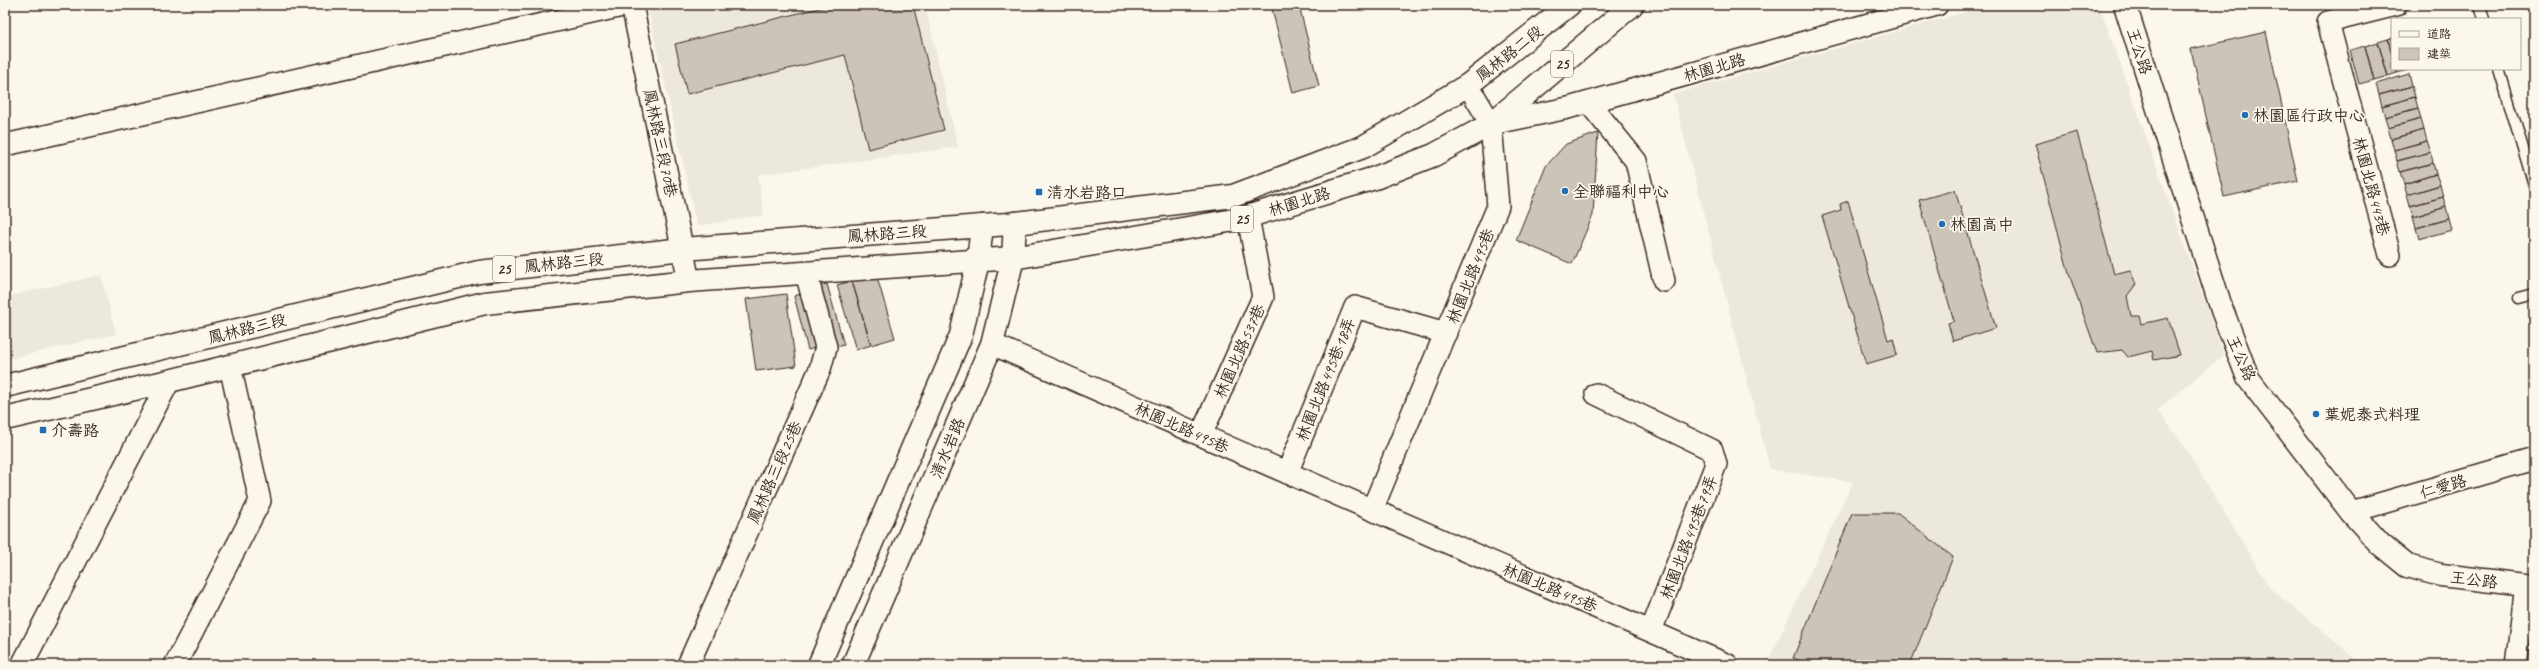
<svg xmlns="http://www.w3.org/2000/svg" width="2539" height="670" font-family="Caveat,'LXGW WenKai TC',sans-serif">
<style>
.built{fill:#ede8dd}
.building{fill:#ccc4b9;stroke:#3b2a1e}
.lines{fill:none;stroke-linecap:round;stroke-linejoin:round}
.service-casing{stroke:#3b2a1e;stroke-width:13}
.minor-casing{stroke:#3b2a1e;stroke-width:24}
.tertiary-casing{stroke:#3b2a1e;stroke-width:25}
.primary-casing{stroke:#3b2a1e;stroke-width:25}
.service{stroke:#fbf7ec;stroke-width:10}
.minor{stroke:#fbf7ec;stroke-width:21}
.tertiary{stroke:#fbf7ec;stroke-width:22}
.primary{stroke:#fbf7ec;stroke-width:22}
.poi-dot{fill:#1f6fb2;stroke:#fbf7ec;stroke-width:1.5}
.labels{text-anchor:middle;stroke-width:3.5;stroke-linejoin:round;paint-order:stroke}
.shield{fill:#fbf7ec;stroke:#75685c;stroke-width:1}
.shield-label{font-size:15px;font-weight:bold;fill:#3b2a1e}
.street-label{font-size:16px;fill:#3b2a1e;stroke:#fbf7ec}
.poi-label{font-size:16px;fill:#3b2a1e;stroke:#fbf7ec;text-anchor:start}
</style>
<rect width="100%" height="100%" fill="#fbf7ec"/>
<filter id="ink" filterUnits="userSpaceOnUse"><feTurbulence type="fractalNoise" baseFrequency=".025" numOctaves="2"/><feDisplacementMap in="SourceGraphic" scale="8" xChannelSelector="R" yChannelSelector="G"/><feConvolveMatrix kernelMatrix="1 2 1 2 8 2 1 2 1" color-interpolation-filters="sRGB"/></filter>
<g filter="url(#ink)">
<path class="built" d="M 647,5 L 925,5 L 958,147 L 758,175 L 764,215 L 697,226 Z
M 1991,5 L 2099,5 L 2224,355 L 2157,410 L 2181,441 L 2270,588 L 2356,659 L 2359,665 L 1766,665 L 1853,482 L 1770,469 L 1673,94 Z
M 101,275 L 116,334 L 5,360 L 5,297 Z"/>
<path class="building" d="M 831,5 L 913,5 L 944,130 L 868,149 L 845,55 L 687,94 L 675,44 Z
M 1271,5 L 1299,5 L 1319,86 L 1293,93 Z
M 2266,32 L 2298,181 L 2224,197 L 2191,49 Z
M 2392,38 L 2392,55 L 2388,39 Z
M 2388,39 L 2392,55 L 2392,69 L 2396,69 L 2397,73 L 2388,76 L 2378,42 Z
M 2378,42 L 2388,76 L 2374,80 L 2365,46 Z
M 2365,46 L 2374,80 L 2359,84 L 2350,50 Z
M 2396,69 L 2408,69 L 2408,70 L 2397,73 Z
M 2409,74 L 2412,86 L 2379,95 L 2376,84 Z
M 2412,86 L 2415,97 L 2382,106 L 2379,95 Z
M 2415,97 L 2418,108 L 2385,117 L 2382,106 Z
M 2418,108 L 2421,119 L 2388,128 L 2385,117 Z
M 2421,119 L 2424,130 L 2391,139 L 2388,128 Z
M 2424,130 L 2427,141 L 2394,150 L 2391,139 Z
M 2077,132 L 2114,274 L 2130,270 L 2136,284 L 2127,296 L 2131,316 L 2140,316 L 2142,324 L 2168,318 L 2180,355 L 2154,360 L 2152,351 L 2128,357 L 2122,350 L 2097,353 L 2069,274 L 2035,144 Z
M 1598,133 L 1593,215 L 1572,264 L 1516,240 L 1546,166 L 1566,144 Z
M 2427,141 L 2431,152 L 2397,161 L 2394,150 Z
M 2431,152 L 2433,163 L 2400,172 L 2397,161 Z
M 2433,163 L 2436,174 L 2404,184 L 2400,172 Z
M 2436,174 L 2440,185 L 2407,195 L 2404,184 Z
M 2440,185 L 2443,197 L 2410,206 L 2407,195 Z
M 1955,190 L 1996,328 L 1953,341 L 1948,323 L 1954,321 L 1919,200 Z
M 2443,197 L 2446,207 L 2413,217 L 2410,206 Z
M 1848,201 L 1888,340 L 1893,338 L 1897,355 L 1866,364 L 1822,216 L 1841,210 L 1840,204 Z
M 2446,207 L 2449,219 L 2416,228 L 2413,217 Z
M 2449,219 L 2452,230 L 2419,239 L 2416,228 Z
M 876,274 L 895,338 L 871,345 L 852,281 Z
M 852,281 L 871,345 L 856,350 L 837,285 Z
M 827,284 L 844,345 L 832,348 L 815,287 Z
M 807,292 L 821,346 L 808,350 L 794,296 Z
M 786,294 L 796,366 L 756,371 L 746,299 Z
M 1852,513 L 1898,513 L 1953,557 L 1910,665 L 1811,665 L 1793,658 Z"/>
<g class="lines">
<g class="service-casing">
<path id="service" d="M 2480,5 L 2484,19
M 2499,69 L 2534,185
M 2519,298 L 2534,294"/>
</g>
<g class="minor-casing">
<path id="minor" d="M 632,5 L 689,281
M 1589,103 L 1636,161 L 1664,281
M 1491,124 L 1568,108 L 1937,5
M 5,145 L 627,5
M 2390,255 L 2328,22 L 2396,5
M 992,344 L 1728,665
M 1596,394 L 1712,450 L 1716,464 L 1651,631
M 1201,435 L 1263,297 L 1248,217
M 1287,473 L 1355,307 L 1446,333
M 1372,510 L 1498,206 L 1491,124 L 1468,85
M 2351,512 L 2534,459
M 22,665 L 169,381
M 175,665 L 260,501 L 230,366
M 688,665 L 820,369 L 826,347 L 806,273
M 2516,665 L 2526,585"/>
</g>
<g class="tertiary-casing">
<path id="tertiary" d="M 2125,5 L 2222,310 L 2248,378 L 2351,512 L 2380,544 L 2407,566 L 2441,575 L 2534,586
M 819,665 L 961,335 L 978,261 L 982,226
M 853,665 L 992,344 L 1013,258 L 1015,223"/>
</g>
<g class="primary-casing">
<path id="primary" d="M 5,386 L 479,272 L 683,249 L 1008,224 L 1233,196 L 1363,147 L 1468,85 L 1569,5
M 5,419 L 169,381 L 485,303 L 689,281 L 1013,258 L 1240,219 L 1375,178 L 1434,155 L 1491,124 L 1632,5"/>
</g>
<use href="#service" class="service"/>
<use href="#minor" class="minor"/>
<use href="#tertiary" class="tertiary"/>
<use href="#primary" class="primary"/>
</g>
</g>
<g class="poi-dot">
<circle cx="2245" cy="115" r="4"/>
<circle cx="1565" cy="191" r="4"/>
<rect x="1035" y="188" width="8" height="8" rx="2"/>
<circle cx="1942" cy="224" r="4"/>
<circle cx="2316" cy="414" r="4"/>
<rect x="39" y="426" width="8" height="8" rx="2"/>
</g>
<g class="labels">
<g class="shield">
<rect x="1551" y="51" width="22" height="26" rx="3"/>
<rect x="1231" y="206" width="22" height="26" rx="3"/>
<rect x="493" y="256" width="22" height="26" rx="3"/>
</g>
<g class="shield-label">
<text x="1562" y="69">25</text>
<text x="1242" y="224">25</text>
<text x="504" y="274">25</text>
</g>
<g class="street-label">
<text transform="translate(2140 51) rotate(72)" y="6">王公路</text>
<text transform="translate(1509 53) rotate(-38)" y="6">鳳林路二段</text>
<text transform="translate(1714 67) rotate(-16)" y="6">林園北路</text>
<text transform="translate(661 143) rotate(78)" y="6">鳳林路三段70巷</text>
<text transform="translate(2372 186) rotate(75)" y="6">林園北路443巷</text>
<text transform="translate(1299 201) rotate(-17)" y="6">林園北路</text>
<text transform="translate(887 233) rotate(-4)" y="6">鳳林路三段</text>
<text transform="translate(564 262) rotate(-6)" y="6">鳳林路三段</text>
<text transform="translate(1470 276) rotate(-68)" y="6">林園北路495巷</text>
<text transform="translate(247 328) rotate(-14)" y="6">鳳林路三段</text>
<text transform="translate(1239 351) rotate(-66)" y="6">林園北路537巷</text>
<text transform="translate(2242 358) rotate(66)" y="6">王公路</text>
<text transform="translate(1325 379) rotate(-68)" y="6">林園北路495巷18弄</text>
<text transform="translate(1182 427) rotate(24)" y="6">林園北路495巷</text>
<text transform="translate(947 448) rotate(-67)" y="6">清水岩路</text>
<text transform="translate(774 472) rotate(-66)" y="6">鳳林路三段25巷</text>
<text transform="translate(2443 486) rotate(-16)" y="6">仁愛路</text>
<text transform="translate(1688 537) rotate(-69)" y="6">林園北路495巷79弄</text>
<text transform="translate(2474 579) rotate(7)" y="6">王公路</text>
<text transform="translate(1550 587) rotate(23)" y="6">林園北路495巷</text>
</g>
<g class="poi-label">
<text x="2253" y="121">林園區行政中心</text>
<text x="1573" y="197">全聯福利中心</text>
<text x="1047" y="198">清水岩路口</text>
<text x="1950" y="230">林園高中</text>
<text x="2324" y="420">葉妮泰式料理</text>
<text x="51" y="436">介壽路</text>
</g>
</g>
<rect width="2539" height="670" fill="none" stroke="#fbf7ec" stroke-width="20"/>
<rect x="10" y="10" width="2519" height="650" fill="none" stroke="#3b2a1e" stroke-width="1.5" filter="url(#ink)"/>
<rect x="2391" y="18" width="130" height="52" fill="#fbf7ec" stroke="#aea59a"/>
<rect x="2399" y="31" width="20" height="6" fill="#fbf7ec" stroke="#aea59a"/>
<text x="2427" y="38" font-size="12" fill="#3b2a1e">道路</text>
<rect x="2399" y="48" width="20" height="12" fill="#ccc4b9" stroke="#aea59a"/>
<text x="2427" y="58" font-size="12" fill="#3b2a1e">建築</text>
</svg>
